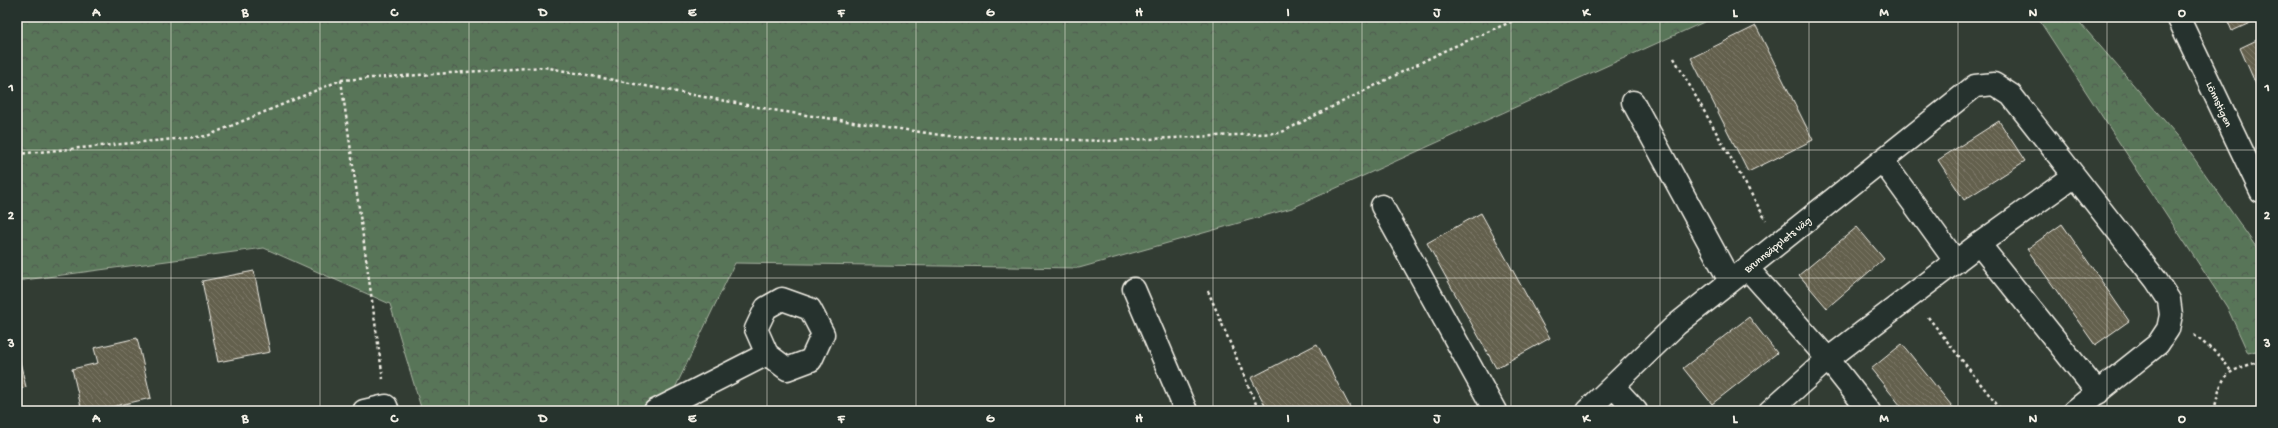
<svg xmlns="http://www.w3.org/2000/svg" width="2278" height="428" font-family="'Gochi Hand',sans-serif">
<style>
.forest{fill:url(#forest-crowns);stroke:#a6b2a0}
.building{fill:url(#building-back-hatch);stroke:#f4f1e8}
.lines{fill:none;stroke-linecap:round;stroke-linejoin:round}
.minor-casing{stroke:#f4f1e8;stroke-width:25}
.path{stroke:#f4f1e8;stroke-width:2.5;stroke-dasharray:3 3;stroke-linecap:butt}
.minor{stroke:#26332d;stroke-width:22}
.grid{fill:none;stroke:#f4f1e8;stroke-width:1;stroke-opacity:0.55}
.labels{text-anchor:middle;stroke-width:3.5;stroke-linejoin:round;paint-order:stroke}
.street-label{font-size:11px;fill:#f4f1e8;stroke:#26332d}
.neatline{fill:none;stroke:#f4f1e8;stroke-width:1.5}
.grid-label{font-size:13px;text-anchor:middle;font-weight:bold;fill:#f4f1e8}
</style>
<defs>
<pattern id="forest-crowns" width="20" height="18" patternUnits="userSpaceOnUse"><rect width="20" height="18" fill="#597459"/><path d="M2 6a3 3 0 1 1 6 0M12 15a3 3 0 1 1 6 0" fill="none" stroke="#505c4f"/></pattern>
<pattern id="building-back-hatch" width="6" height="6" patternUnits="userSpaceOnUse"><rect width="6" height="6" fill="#64604d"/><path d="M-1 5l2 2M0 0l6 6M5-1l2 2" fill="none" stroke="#7b7767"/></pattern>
</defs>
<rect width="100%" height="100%" fill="#323c33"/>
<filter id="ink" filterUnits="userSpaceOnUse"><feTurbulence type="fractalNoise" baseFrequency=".025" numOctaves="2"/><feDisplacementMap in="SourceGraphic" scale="8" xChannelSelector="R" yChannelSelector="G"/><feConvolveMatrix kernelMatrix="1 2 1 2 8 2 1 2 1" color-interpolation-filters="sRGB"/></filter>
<g filter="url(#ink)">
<path class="forest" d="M 17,17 L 1715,17 L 1292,208 L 1079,268 L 735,263 L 664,411 L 422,411 L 390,304 L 264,248 L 17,281 Z
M 2037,17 L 2075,17 L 2182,141 L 2261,254 L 2261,350 L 2248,353 L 2227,307 Z"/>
<path class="building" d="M 2226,17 L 2261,17 L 2261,18 L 2232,31 Z
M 1756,26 L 1813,140 L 1748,172 L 1691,58 Z
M 2261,38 L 2261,96 L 2240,48 Z
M 1999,121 L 2025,161 L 1964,200 L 1938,160 Z
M 1481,213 L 1550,338 L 1496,368 L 1427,243 Z
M 2062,224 L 2129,321 L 2095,345 L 2027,249 Z
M 1857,227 L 1884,259 L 1827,308 L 1799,275 Z
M 254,271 L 270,352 L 218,362 L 202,281 Z
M 1749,317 L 1777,353 L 1712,404 L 1683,368 Z
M 137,338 L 151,398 L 93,411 L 82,411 L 72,369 L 98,363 L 94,348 Z
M 1317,344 L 1352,411 L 1268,411 L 1251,378 Z
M 1902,344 L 1956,411 L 1905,411 L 1871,369 Z
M 17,349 L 26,387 L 17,390 Z"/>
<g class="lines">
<g class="minor-casing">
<path id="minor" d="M 2178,17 L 2261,191
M 1633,102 L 1730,281
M 1882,160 L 1956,262
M 1382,206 L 1495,411
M 1979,244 L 2098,393
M 1747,268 L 1828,359 L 1869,411
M 1134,289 L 1186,411
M 782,299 L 810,309 L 823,334 L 811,360 L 787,369 L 767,354 L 756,329 L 766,308 Z
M 1613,386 L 1636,411
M 364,411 L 386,406 L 388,411
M 655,411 L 767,354
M 1587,411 L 1676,325 L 1975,86 L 1994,84 L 2011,95 L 2156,280 L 2169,300 L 2171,315 L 2168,329 L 2158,344 L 2074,411
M 1770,411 L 1828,359 L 1979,244 L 2074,176"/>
</g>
<path class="path" d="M 1674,58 L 1766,220
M 341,80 L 544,67 L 779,111 L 947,136 L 1107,141 L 1280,133 L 1446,50 L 1522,17
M 17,154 L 207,136 L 341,80 L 383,379
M 1208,291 L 1259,411
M 1928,317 L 2002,411
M 2194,335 L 2220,356 L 2231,371
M 2214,411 C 2223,372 2223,373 2261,361"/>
<use href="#minor" class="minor"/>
</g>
</g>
<path class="grid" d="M 171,17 L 171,411M 320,17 L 320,411M 469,17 L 469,411M 618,17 L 618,411M 767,17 L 767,411M 916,17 L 916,411M 1065,17 L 1065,411M 1213,17 L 1213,411M 1362,17 L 1362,411M 1511,17 L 1511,411M 1660,17 L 1660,411M 1809,17 L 1809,411M 1958,17 L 1958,411M 2107,17 L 2107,411M 17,150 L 2261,150M 17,278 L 2261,278"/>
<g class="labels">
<g class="street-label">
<text transform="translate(2220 104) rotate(65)" y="4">Lönnstigen</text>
<text transform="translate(1777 244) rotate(-39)" y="4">Brunnsäpplets väg</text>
</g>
</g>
<rect width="2278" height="428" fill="none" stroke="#26332d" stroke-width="44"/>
<rect x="22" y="22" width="2234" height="384" class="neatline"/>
<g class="grid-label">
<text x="96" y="16">A</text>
<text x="245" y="16">B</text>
<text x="394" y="16">C</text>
<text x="543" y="16">D</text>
<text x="692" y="16">E</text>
<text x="841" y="16">F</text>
<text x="990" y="16">G</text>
<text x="1139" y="16">H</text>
<text x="1288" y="16">I</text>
<text x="1437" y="16">J</text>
<text x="1586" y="16">K</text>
<text x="1735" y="16">L</text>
<text x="1884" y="16">M</text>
<text x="2033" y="16">N</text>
<text x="2182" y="16">O</text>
<text x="11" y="91">1</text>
<text x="2267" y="91">1</text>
<text x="11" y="219">2</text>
<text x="2267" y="219">2</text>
<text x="11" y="347">3</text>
<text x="2267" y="347">3</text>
<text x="96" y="422">A</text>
<text x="245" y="422">B</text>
<text x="394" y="422">C</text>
<text x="543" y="422">D</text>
<text x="692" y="422">E</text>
<text x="841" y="422">F</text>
<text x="990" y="422">G</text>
<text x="1139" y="422">H</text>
<text x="1288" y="422">I</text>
<text x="1437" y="422">J</text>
<text x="1586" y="422">K</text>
<text x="1735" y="422">L</text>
<text x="1884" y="422">M</text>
<text x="2033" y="422">N</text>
<text x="2182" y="422">O</text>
</g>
</svg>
